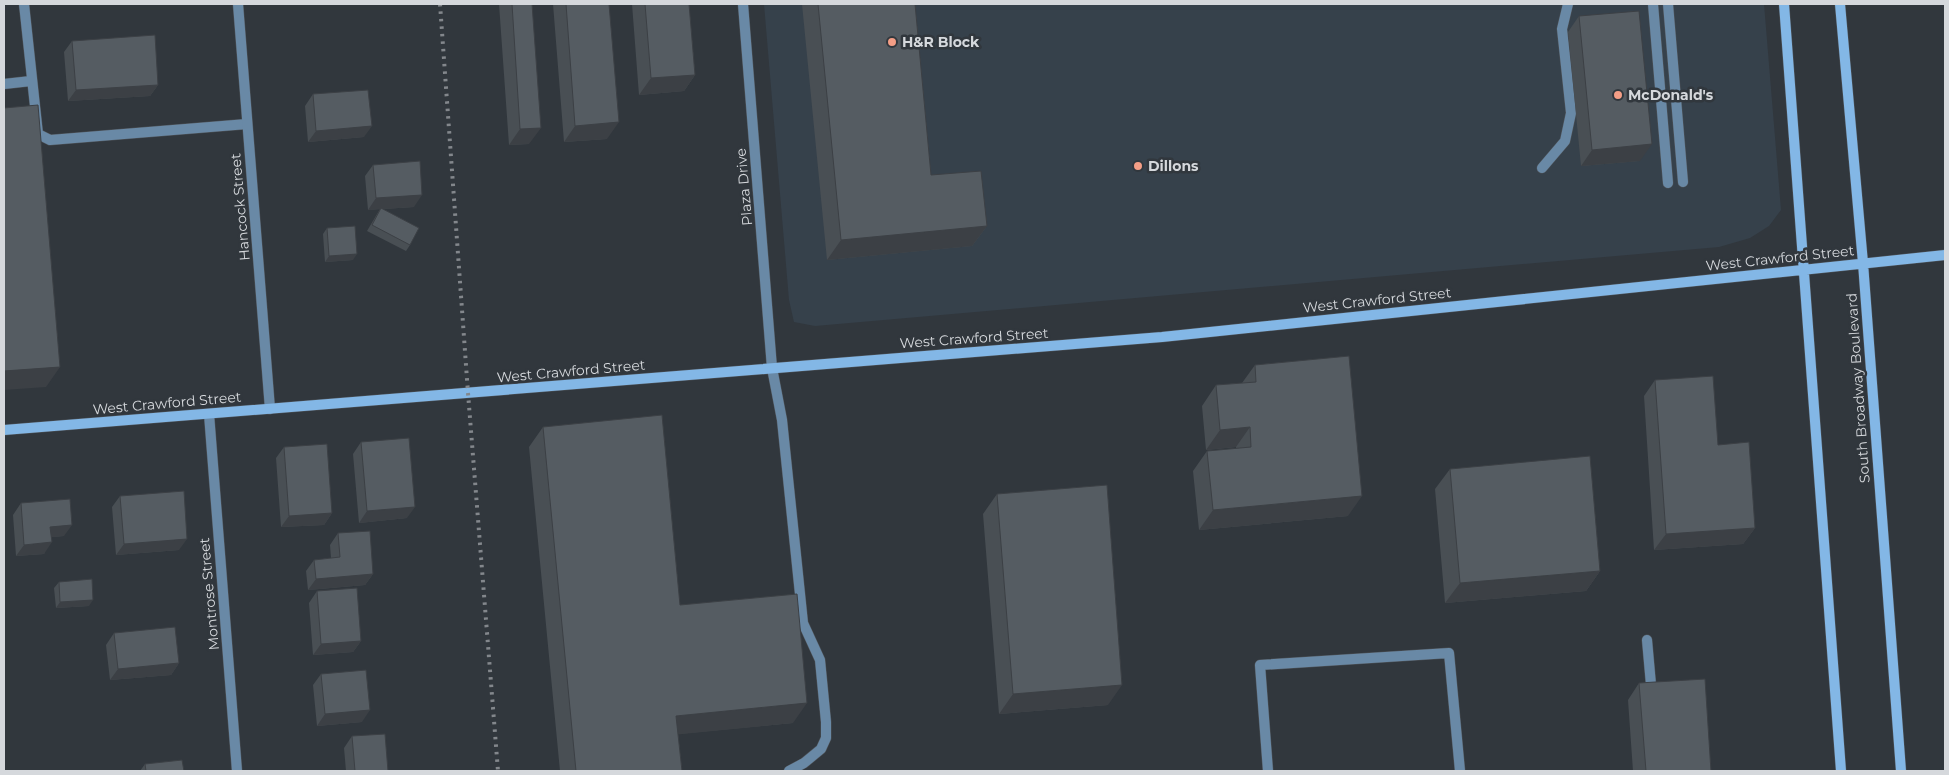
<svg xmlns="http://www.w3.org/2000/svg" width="1949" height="775" font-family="Montserrat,sans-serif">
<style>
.built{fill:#36414b}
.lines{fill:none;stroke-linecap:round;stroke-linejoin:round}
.service-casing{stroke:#4f545a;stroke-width:11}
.minor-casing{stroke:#4f545a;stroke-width:11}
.tertiary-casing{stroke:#4f545a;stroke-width:11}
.secondary-casing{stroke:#4f545a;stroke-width:11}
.service{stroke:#6989a6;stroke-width:10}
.minor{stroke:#6989a6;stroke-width:10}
.tertiary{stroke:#6989a6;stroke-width:10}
.secondary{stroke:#83b7e6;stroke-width:10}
.rail{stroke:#83878c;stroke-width:4;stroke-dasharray:2.5 5;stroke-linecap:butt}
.wall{fill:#494f54}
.shaded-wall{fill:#3c4045}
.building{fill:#555c62;stroke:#3c4045}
.poi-dot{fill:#f49e86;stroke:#31373d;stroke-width:2}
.labels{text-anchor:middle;stroke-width:5;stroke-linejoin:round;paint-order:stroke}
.poi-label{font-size:14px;font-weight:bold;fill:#d5d8dc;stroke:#31373d;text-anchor:start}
.street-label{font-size:14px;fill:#d5d8dc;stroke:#31373d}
</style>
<rect width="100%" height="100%" fill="#31373d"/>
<path class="built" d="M 764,4 L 1764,4 L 1781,210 L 1769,226 L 1750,238 L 1719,247 L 815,326 L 794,322 L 789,300 Z"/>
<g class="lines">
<g class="service-casing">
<path id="service" d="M 24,4 L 38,134 L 50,140 L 247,124
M 1653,4 L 1668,183
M 1668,4 L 1683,182
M 4,84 L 31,81
M 1542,168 L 1565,141 L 1571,113 L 1562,29 L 1568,4
M 772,368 L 782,420 L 803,623 L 820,660 L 826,722 L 826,738 L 821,749 L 804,763 L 789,771
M 1647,640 L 1652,696
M 1268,771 L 1260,665 L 1449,653 L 1460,771"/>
</g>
<g class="minor-casing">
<path id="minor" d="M 238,4 L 270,409
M 743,4 L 772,368"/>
</g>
<g class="tertiary-casing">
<path id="tertiary" d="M 209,414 L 237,771"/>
</g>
<g class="secondary-casing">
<path id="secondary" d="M 1784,4 L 1841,771
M 1840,4 L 1863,263 L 1901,771
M 4,430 L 1162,337 L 1945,255"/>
</g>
<use href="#service" class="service"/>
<use href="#minor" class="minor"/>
<use href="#tertiary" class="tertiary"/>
<use href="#secondary" class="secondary"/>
<path class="rail" d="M 440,4 L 468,393 L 498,771"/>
</g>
<path class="wall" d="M 499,4 L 532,4 L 529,144 L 509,145 Z
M 553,4 L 609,4 L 607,139 L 564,142 Z
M 632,4 L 689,4 L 695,75 L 684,91 L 639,95 Z
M 802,4 L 915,4 L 931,175 L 987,226 L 972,246 L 827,260 Z
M 1579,16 L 1640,161 L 1581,166 L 1568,32 Z
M 72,41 L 158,85 L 150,96 L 68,101 L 64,52 Z
M 313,94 L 364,137 L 308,142 L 305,106 Z
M 373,165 L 414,207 L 383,209 L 410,245 L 406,251 L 367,231 L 380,209 L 368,210 L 365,176 Z
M 327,228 L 353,260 L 325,262 L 323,234 Z
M 1255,365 L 1348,516 L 1199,530 L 1193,471 L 1207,451 L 1236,449 L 1236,447 L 1206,450 L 1202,406 L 1216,385 L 1242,383 Z
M 1655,380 L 1755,528 L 1743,544 L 1654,550 L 1644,396 Z
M 543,427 L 680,605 L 793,723 L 678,734 L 682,771 L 560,771 L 529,447 Z
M 361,442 L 407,518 L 359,523 L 353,454 Z
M 284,447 L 332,513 L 324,525 L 281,527 L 276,458 Z
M 1450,469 L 1600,571 L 1586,591 L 1445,603 L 1435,489 Z
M 997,494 L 1108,705 L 999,714 L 983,514 Z
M 120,496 L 179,550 L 116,555 L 112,507 Z
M 21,503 L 64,536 L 51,537 L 44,554 L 16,556 L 13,515 Z
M 338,533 L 373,574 L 365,585 L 308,590 L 306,571 L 314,560 L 331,558 L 330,545 Z
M 59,582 L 89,606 L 56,608 L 54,588 Z
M 317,591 L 361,641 L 353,652 L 313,655 L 309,603 Z
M 114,633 L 179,663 L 171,675 L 110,680 L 106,645 Z
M 321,674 L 362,722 L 317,726 L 313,685 Z
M 1639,683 L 1711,771 L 1633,771 L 1628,700 Z
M 352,736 L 388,771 L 346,771 L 344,748 Z
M 145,764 L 184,771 L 140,771 Z"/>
<path class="shaded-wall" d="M 695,75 L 684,91 L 639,95 L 651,78 Z
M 158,85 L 150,96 L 68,101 L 76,90 Z
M 619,122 L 607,139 L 564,142 L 575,126 Z
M 372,126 L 364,137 L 308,142 L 316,131 Z
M 541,128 L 529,144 L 509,145 L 520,129 Z
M 1652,144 L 1640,161 L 1581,166 L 1592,150 Z
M 422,195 L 414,207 L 368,210 L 376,198 Z
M 987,226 L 972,246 L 827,260 L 841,240 Z
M 357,254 L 353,260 L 325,262 L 329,256 Z
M 60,367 L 46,387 L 4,390 L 4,371 Z
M 1250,427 L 1236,447 L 1206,450 L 1220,430 Z
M 1362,496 L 1348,516 L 1199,530 L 1213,510 Z
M 415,507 L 407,518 L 359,523 L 367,511 Z
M 332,513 L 324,525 L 281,527 L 289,516 Z
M 72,525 L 64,536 L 42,538 L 50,527 Z
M 1755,528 L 1743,544 L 1654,550 L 1666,534 Z
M 187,539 L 179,550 L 116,555 L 124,544 Z
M 52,542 L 44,554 L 16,556 L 24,545 Z
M 1600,571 L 1586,591 L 1445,603 L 1460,583 Z
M 373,574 L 365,585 L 308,590 L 316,579 Z
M 93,600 L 89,606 L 56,608 L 60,602 Z
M 361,641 L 353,652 L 313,655 L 321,644 Z
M 179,663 L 171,675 L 110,680 L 118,669 Z
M 1122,685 L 1108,705 L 999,714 L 1013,694 Z
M 807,703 L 793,723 L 662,736 L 676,716 Z
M 370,710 L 362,722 L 317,726 L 325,714 Z"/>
<path class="building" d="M 512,4 L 532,4 L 541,128 L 520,129 Z
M 566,4 L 609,4 L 619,122 L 575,126 Z
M 645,4 L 689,4 L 695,75 L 651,78 Z
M 818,4 L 915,4 L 931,175 L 981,171 L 987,226 L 841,240 Z
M 1639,11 L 1652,144 L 1592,150 L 1579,16 Z
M 155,35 L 158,85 L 76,90 L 72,41 Z
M 368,90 L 372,126 L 316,131 L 313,94 Z
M 38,105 L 60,367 L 4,371 L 4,108 Z
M 420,161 L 422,195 L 376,198 L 373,165 Z
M 381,208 L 419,228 L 410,245 L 372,225 Z
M 355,226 L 357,254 L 329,256 L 327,228 Z
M 1349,356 L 1362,496 L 1213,510 L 1207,451 L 1251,447 L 1250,427 L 1220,430 L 1216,385 L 1256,382 L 1255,365 Z
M 1713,376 L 1718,445 L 1749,442 L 1755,528 L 1666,534 L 1655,380 Z
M 662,415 L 680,605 L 797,594 L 807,703 L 676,716 L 682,771 L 576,771 L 543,427 Z
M 409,438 L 415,507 L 367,511 L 361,442 Z
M 327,444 L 332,513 L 289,516 L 284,447 Z
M 1590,456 L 1600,571 L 1460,583 L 1450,469 Z
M 1107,485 L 1122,685 L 1013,694 L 997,494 Z
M 184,491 L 187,539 L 124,544 L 120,496 Z
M 70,499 L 72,525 L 50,527 L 52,542 L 24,545 L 21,503 Z
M 370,531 L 373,574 L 316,579 L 314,560 L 340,557 L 338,533 Z
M 92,579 L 93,600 L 60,602 L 59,582 Z
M 357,588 L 361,641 L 321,644 L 317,591 Z
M 175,627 L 179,663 L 118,669 L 114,633 Z
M 366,670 L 370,710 L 325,714 L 321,674 Z
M 1705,679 L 1711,771 L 1646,771 L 1639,683 Z
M 385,734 L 388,771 L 355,771 L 352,736 Z
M 182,760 L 184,771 L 146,771 L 145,764 Z"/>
<g class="poi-dot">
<circle cx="892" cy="42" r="5"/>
<circle cx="1618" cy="95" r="5"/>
<circle cx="1138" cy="166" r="5"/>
</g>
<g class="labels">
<g class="poi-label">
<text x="902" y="47">H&amp;R Block</text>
<text x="1628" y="100">McDonald's</text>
<text x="1148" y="171">Dillons</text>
</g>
<g class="street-label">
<text transform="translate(744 187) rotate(-95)" y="5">Plaza Drive</text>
<text transform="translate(240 207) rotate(-95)" y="5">Hancock Street</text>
<text transform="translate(1780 258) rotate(-6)" y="5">West Crawford Street</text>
<text transform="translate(1377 300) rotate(-6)" y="5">West Crawford Street</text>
<text transform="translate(974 338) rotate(-4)" y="5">West Crawford Street</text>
<text transform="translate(571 371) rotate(-5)" y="5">West Crawford Street</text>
<text transform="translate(1858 388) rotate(-94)" y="5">South Broadway Boulevard</text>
<text transform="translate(167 403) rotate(-5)" y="5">West Crawford Street</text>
<text transform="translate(209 594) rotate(-95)" y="5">Montrose Street</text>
</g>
</g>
<rect width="1949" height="775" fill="none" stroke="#d5d8dc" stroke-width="10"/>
</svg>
